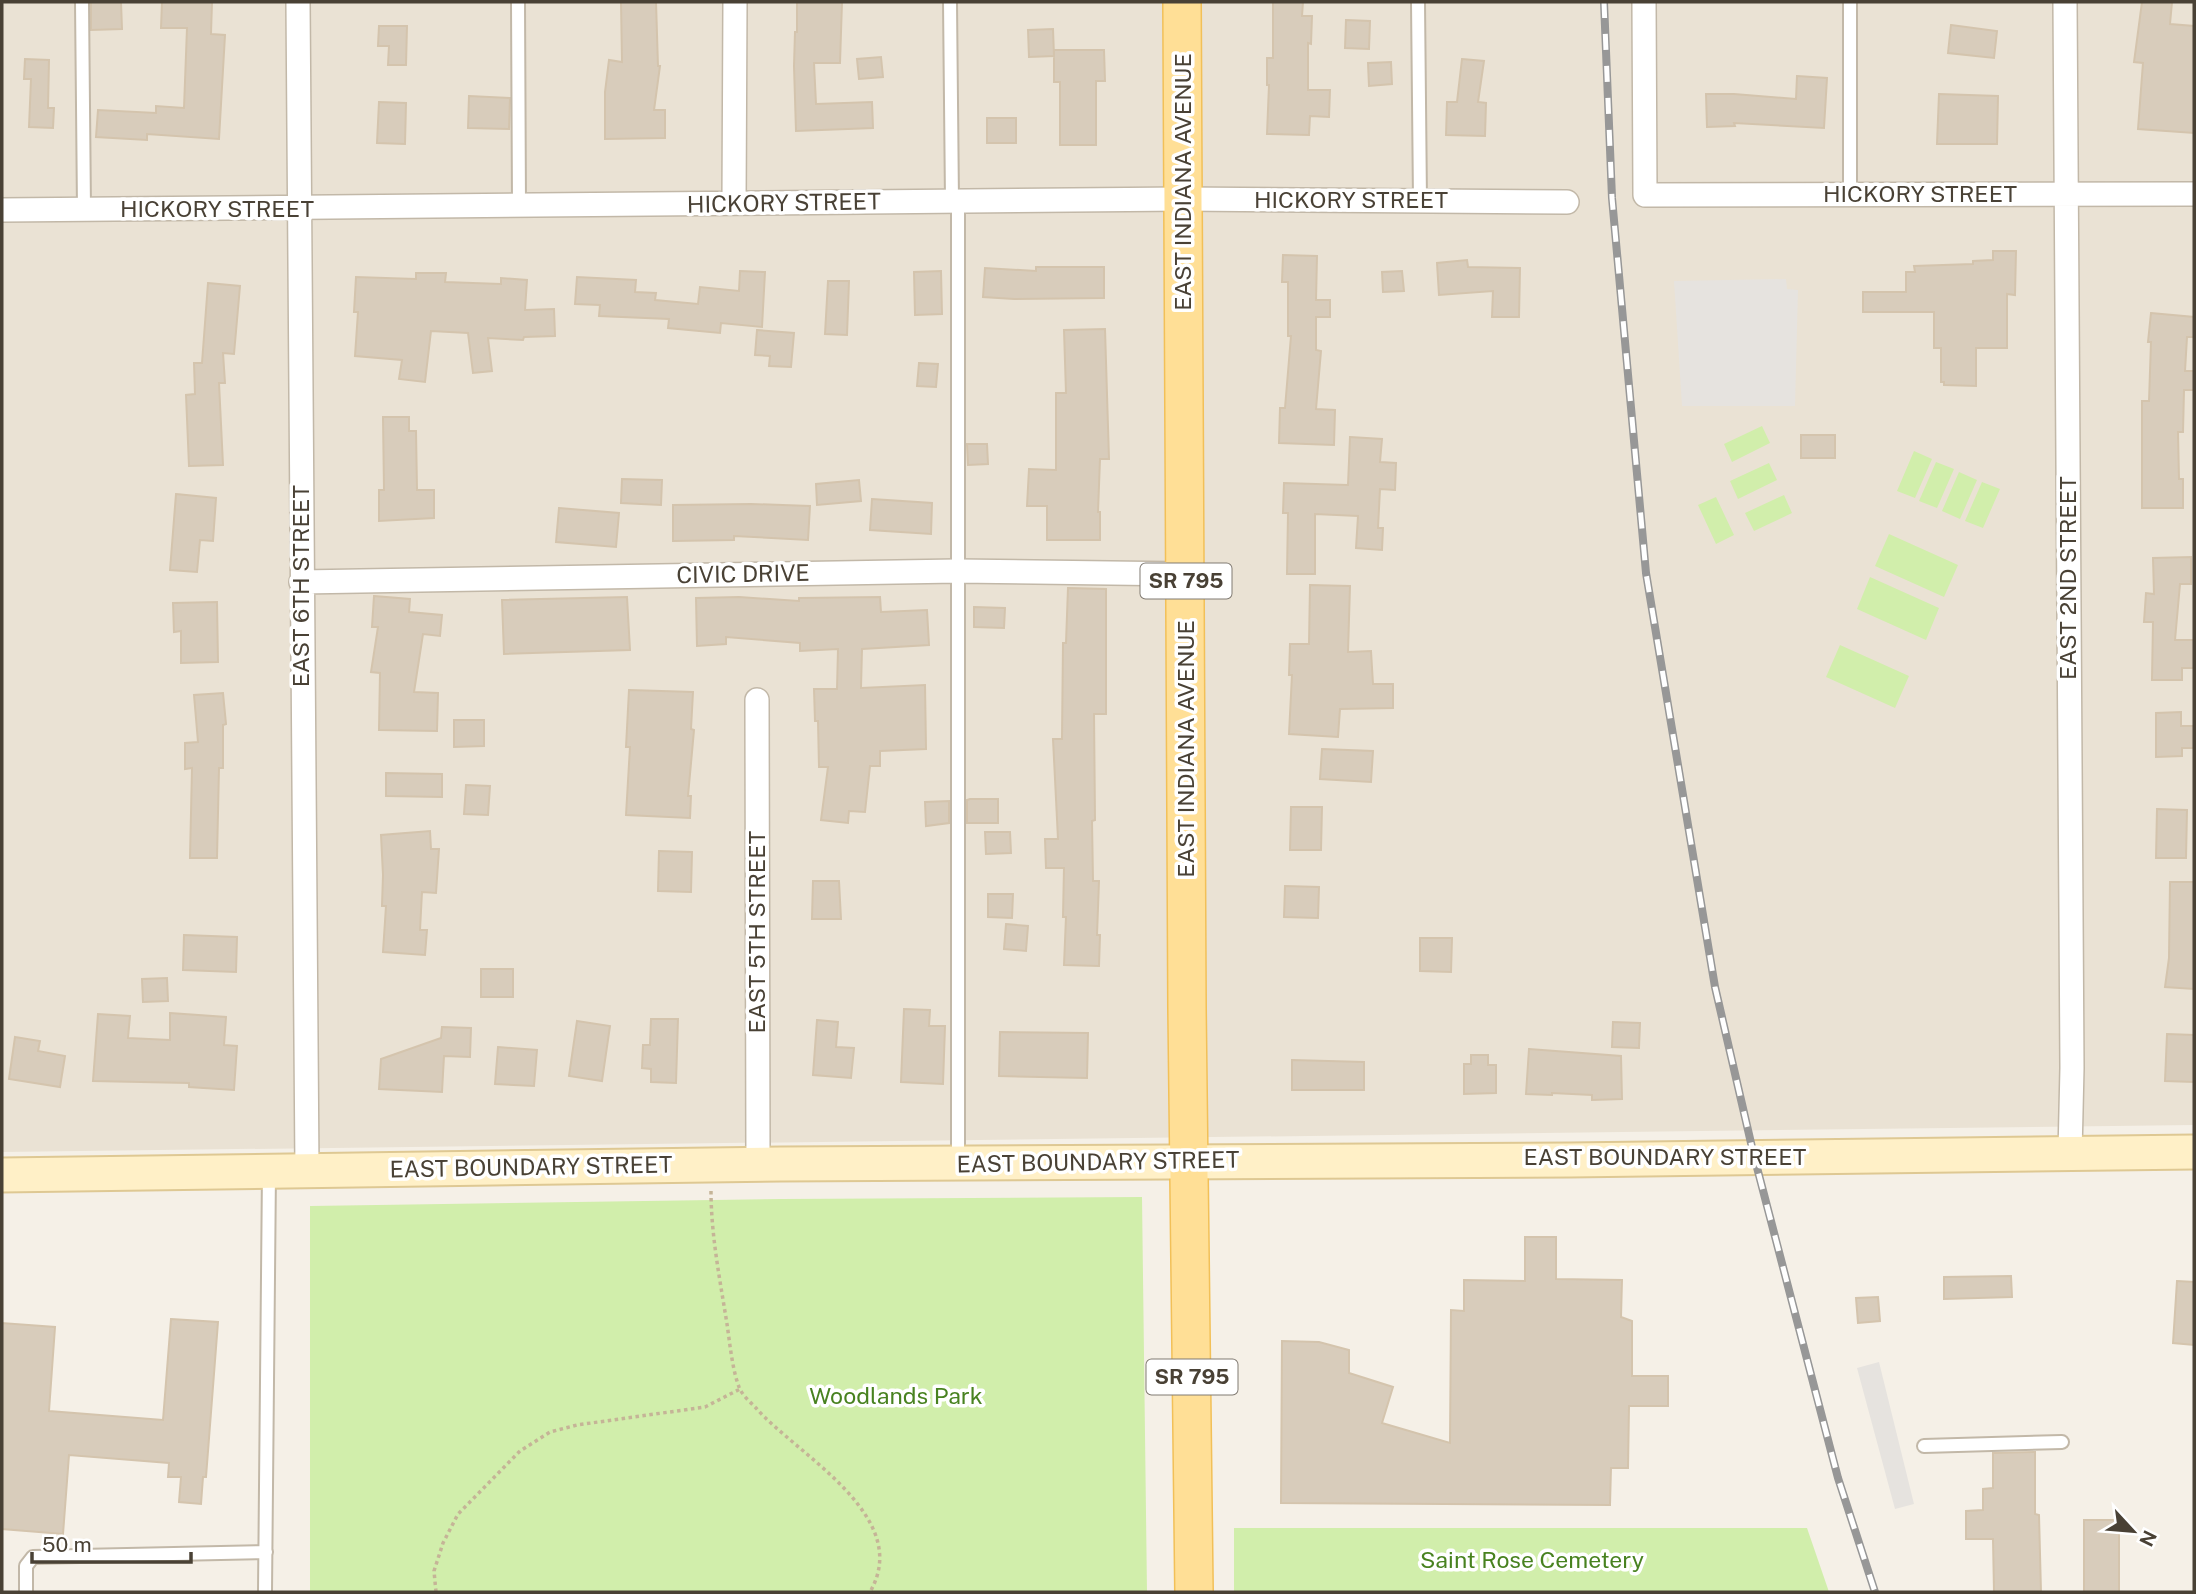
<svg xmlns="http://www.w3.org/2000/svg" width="2196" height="1594" font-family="'Public Sans',sans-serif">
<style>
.residential{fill:#eae2d4}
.green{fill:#d1eeab}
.parking{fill:#e6e3df}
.building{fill:#d8ccbb;stroke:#d4c4ad;stroke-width:2}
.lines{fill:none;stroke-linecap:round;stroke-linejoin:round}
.lane-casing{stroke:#c2b8a8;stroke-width:16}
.street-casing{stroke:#c2b8a8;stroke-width:26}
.secondary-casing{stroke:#dec893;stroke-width:37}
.primary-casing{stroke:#f2c058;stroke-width:40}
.path{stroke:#c5b497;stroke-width:3.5;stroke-dasharray:3.5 3.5;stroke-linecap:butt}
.lane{stroke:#fff;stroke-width:12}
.street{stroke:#fff;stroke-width:23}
.secondary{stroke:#fff0c7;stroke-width:33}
.primary{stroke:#ffdf96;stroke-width:37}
.rail-casing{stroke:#979797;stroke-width:8}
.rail{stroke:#fff;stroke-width:5;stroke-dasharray:16;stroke-linecap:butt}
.labels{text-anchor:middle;stroke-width:7;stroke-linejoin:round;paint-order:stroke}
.shield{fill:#fff;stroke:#807a72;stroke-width:2}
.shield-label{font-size:21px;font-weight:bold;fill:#494135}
.street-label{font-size:23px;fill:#494135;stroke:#fff}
.park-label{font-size:23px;fill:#488220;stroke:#fff}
</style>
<rect width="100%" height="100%" fill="#f5f0e7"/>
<path class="residential" d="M 2,2 L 2194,2 L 2194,1125 L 2,1152 Z"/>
<path class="green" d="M 1762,426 L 1770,443 L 1732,462 L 1724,444 Z
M 1914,451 L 1932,459 L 1915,498 L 1897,491 Z
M 1936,462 L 1954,469 L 1937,508 L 1919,501 Z
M 1769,463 L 1777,480 L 1738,499 L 1730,481 Z
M 1959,472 L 1977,480 L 1960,519 L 1942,511 Z
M 1982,482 L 2000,489 L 1983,528 L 1965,521 Z
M 1784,495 L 1792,513 L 1754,531 L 1745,513 Z
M 1716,497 L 1734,535 L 1716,544 L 1698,505 Z
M 1889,534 L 1958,565 L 1944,597 L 1875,566 Z
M 1870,577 L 1939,608 L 1926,640 L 1857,609 Z
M 1840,645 L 1909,676 L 1895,708 L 1826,677 Z
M 1142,1197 L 1147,1592 L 310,1592 L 310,1206 L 781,1199 Z
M 1234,1528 L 1807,1528 L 1829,1592 L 1234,1592 Z"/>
<path class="parking" d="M 1786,279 L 1787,289 L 1798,290 L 1795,406 L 1682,406 L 1674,281 Z
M 1879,1362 L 1914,1504 L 1895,1509 L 1857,1368 Z"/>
<path class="building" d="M 91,2 L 121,2 L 122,29 L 91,30 Z
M 162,2 L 212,2 L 211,34 L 225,35 L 219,139 L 147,134 L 147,140 L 96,137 L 98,110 L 156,113 L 156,106 L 184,108 L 187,28 L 161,28 Z
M 621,2 L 656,2 L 658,66 L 660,66 L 654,110 L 665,110 L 665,138 L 605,139 L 605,92 L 609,60 L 622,62 Z
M 797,2 L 842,2 L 840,63 L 814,63 L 816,104 L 872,102 L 873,128 L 796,131 L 794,66 L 795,32 L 797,32 Z
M 1273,2 L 1303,2 L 1302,16 L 1312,16 L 1311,44 L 1308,43 L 1308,90 L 1330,90 L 1329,117 L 1310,116 L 1309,135 L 1267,134 L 1269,85 L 1267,85 L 1267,58 L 1273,58 Z
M 2142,2 L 2172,2 L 2170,24 L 2194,26 L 2194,133 L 2138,129 L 2143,63 L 2134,62 Z
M 1346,20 L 1370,21 L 1369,49 L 1345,48 Z
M 1951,25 L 1997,31 L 1994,58 L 1948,53 Z
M 379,26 L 407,26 L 406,65 L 388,65 L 389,46 L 378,46 Z
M 1053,29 L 1054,56 L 1029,57 L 1028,30 Z
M 1054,50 L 1104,50 L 1105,81 L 1096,81 L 1096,145 L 1060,145 L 1060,82 L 1054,82 Z
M 881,57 L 883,77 L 859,79 L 857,59 Z
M 25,59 L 49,60 L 48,108 L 54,108 L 53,128 L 29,127 L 31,79 L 24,79 Z
M 1462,59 L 1484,61 L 1478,102 L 1486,103 L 1485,136 L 1446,135 L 1447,102 L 1457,102 Z
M 1391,62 L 1392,84 L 1369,86 L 1368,63 Z
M 1797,76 L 1827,78 L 1824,128 L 1734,123 L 1735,126 L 1707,127 L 1706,94 L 1734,94 L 1796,99 Z
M 1939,94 L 1998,96 L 1997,144 L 1937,144 Z
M 469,96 L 510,98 L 509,129 L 468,128 Z
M 379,102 L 406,103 L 405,144 L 377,143 Z
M 987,118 L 1016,118 L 1016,143 L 987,143 Z
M 1993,251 L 2016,251 L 2015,295 L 2007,294 L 2007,348 L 1976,348 L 1976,386 L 1944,385 L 1944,382 L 1941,382 L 1941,348 L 1934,348 L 1934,312 L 1863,312 L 1863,292 L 1906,292 L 1906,272 L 1915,272 L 1914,266 L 1973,264 L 1973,261 L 1993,260 Z
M 1283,255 L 1317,256 L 1316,300 L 1330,300 L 1330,317 L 1316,317 L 1316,350 L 1321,351 L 1316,409 L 1335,410 L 1334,445 L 1279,443 L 1280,408 L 1285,408 L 1291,336 L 1288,336 L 1288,282 L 1282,282 Z
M 1467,260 L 1468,267 L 1520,268 L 1519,317 L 1492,317 L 1493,291 L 1439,295 L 1437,263 Z
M 1036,267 L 1104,267 L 1104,298 L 1014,299 L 983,297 L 985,268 L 1036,271 Z
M 740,271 L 765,272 L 762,327 L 721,323 L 720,333 L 668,328 L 669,319 L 599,316 L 600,305 L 575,304 L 577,277 L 636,280 L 635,292 L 656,293 L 655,300 L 698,304 L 700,287 L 739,291 Z
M 941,271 L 942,314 L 915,315 L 914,272 Z
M 1402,271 L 1404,291 L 1383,292 L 1382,272 Z
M 416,273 L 446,273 L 445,282 L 501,284 L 501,278 L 527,280 L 525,310 L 554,309 L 555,336 L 524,337 L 523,340 L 488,338 L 492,371 L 473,373 L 468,333 L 431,331 L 425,382 L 399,379 L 402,360 L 355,356 L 358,312 L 354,312 L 356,277 L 416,279 Z
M 828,281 L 849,281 L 847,335 L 825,334 Z
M 208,283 L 240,286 L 234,354 L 223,353 L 225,383 L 219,383 L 223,465 L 189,466 L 186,395 L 195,394 L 194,363 L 202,363 Z
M 2151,313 L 2194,317 L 2194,337 L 2187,337 L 2185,371 L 2194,371 L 2194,390 L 2184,390 L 2183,432 L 2178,432 L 2179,479 L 2183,479 L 2183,508 L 2142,508 L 2142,401 L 2149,401 L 2151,342 L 2148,342 Z
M 1105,329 L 1109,459 L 1100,459 L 1098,512 L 1100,512 L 1100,540 L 1047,540 L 1047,506 L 1027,506 L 1029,469 L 1056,470 L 1056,393 L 1066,393 L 1064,330 Z
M 757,330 L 794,333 L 791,367 L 769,366 L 770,356 L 755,355 Z
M 919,363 L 938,364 L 936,387 L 917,386 Z
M 383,417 L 409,417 L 409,431 L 416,431 L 417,490 L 434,490 L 434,518 L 379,521 L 379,490 L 384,490 Z
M 1801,435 L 1835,435 L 1835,458 L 1801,458 Z
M 1350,437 L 1382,439 L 1380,462 L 1396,463 L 1395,490 L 1380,489 L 1378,528 L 1383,528 L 1382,550 L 1356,548 L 1358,516 L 1315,514 L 1315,574 L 1287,574 L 1288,513 L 1283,513 L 1284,483 L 1348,485 Z
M 967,444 L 987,444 L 988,464 L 968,465 Z
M 622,479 L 662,480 L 661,505 L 621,503 Z
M 859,480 L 861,501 L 817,505 L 816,484 Z
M 176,494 L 216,498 L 213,541 L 200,540 L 197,572 L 170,570 Z
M 872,499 L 932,503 L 931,534 L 870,530 Z
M 751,504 L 810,506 L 808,540 L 734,536 L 734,540 L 673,541 L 673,505 Z
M 559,508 L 619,513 L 616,547 L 556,542 Z
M 2191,557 L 2191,584 L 2180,584 L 2175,640 L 2194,640 L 2194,668 L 2182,668 L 2182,680 L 2152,680 L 2153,622 L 2144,622 L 2146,593 L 2154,594 L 2153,558 Z
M 1310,585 L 1350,586 L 1348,652 L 1371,651 L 1373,684 L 1393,684 L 1393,708 L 1340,709 L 1338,737 L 1289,734 L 1292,675 L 1289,675 L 1290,644 L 1309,644 Z
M 1068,588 L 1106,589 L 1106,714 L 1094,714 L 1095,820 L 1092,821 L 1093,881 L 1099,881 L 1097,935 L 1100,935 L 1099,966 L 1064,965 L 1066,917 L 1063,917 L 1064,868 L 1046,868 L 1045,839 L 1058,839 L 1053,739 L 1062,739 L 1063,643 L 1066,643 Z
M 374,596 L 410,599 L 409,612 L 442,615 L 440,636 L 423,634 L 414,692 L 438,693 L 437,731 L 379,730 L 380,673 L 371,672 L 378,627 L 372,627 Z
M 627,597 L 630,650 L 504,654 L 502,600 Z
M 739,597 L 799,601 L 799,598 L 880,597 L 881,612 L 927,610 L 929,645 L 862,649 L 861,688 L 925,685 L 926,749 L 880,751 L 880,766 L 870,766 L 865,812 L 849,811 L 848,823 L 821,820 L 828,767 L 819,767 L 818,721 L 815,721 L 814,689 L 837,689 L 838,649 L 800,651 L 800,643 L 726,637 L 726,644 L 697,646 L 696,598 Z
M 217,602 L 218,662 L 181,663 L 181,631 L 174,632 L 173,603 Z
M 974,607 L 1005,608 L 1004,628 L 974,627 Z
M 629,690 L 693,692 L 691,729 L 694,730 L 688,796 L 691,796 L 690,818 L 626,815 L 630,747 L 626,747 Z
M 223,693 L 226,724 L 223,725 L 223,768 L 219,768 L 217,858 L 190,858 L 192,768 L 185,769 L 185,743 L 198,742 L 194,695 Z
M 2181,712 L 2181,726 L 2194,726 L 2194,748 L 2182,748 L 2182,756 L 2156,757 L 2156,713 Z
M 454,720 L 484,720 L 484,746 L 454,747 Z
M 1322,749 L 1373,751 L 1371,782 L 1320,779 Z
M 386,773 L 442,774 L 442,797 L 386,796 Z
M 466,785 L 490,786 L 488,815 L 464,814 Z
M 970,799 L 998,799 L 998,823 L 967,823 L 967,800 Z
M 949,801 L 949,823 L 926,826 L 925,802 Z
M 1291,807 L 1322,807 L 1321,850 L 1290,850 Z
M 2157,809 L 2187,810 L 2186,858 L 2156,858 Z
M 430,831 L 431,849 L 439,849 L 436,893 L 422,892 L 420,930 L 427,930 L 425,955 L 383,952 L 386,906 L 382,906 L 383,875 L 381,835 Z
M 985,832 L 1010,832 L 1011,853 L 986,854 Z
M 659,851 L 692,852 L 691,892 L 658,891 Z
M 813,881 L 839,881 L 841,919 L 812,919 Z
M 2170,882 L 2194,882 L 2194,989 L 2165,987 L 2169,958 Z
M 1285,886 L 1319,887 L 1318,918 L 1284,917 Z
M 988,894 L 1013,894 L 1012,918 L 988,917 Z
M 1006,924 L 1028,926 L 1026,951 L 1004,949 Z
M 184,935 L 237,937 L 236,972 L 183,970 Z
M 1420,938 L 1452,938 L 1451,972 L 1420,971 Z
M 481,969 L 513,969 L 513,997 L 481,997 Z
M 167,978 L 168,1001 L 143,1002 L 142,979 Z
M 904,1009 L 930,1010 L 929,1026 L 945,1026 L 943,1084 L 901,1082 Z
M 170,1013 L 226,1017 L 224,1045 L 237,1046 L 234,1090 L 189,1087 L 189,1083 L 93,1081 L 98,1014 L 130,1016 L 128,1038 L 170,1040 Z
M 651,1019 L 678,1019 L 676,1083 L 651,1082 L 651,1069 L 642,1068 L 643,1045 L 650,1045 Z
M 817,1020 L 838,1022 L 836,1047 L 854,1048 L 851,1078 L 813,1075 Z
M 577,1021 L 610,1026 L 602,1081 L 569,1076 Z
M 1613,1022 L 1640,1023 L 1639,1048 L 1612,1047 Z
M 442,1027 L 471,1028 L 470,1057 L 444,1056 L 442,1092 L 379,1089 L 381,1059 L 441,1038 Z
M 1000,1032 L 1088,1033 L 1087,1078 L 999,1076 Z
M 2167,1034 L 2194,1035 L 2194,1082 L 2165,1081 Z
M 15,1037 L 40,1041 L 38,1051 L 65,1056 L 60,1087 L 9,1079 Z
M 498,1047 L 537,1050 L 534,1086 L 495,1084 Z
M 1529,1049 L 1621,1056 L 1622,1099 L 1592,1100 L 1592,1095 L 1552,1093 L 1552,1095 L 1526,1094 Z
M 1471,1055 L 1488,1055 L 1488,1065 L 1496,1065 L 1496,1093 L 1464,1094 L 1464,1064 L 1471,1064 Z
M 1292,1060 L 1364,1062 L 1364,1090 L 1292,1090 Z
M 1525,1237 L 1556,1237 L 1556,1279 L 1622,1280 L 1621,1317 L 1632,1321 L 1632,1376 L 1668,1376 L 1668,1406 L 1629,1406 L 1628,1468 L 1611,1468 L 1610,1505 L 1281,1503 L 1282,1341 L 1319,1342 L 1349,1350 L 1349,1373 L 1393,1387 L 1382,1423 L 1450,1443 L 1451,1310 L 1464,1311 L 1464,1280 L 1525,1281 Z
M 2011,1276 L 2012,1297 L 1944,1299 L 1944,1277 Z
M 2177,1281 L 2194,1282 L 2194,1345 L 2173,1343 Z
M 1878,1297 L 1880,1321 L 1858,1323 L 1856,1298 Z
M 171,1319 L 218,1322 L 206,1477 L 203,1477 L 201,1504 L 179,1502 L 181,1477 L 168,1477 L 169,1463 L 69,1455 L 63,1534 L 2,1529 L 2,1323 L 55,1327 L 49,1411 L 163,1420 Z
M 2035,1452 L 2035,1514 L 2039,1515 L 2041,1592 L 1994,1592 L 1993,1539 L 1966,1539 L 1966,1511 L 1983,1510 L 1983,1489 L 1993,1488 L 1993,1453 Z
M 2084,1520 L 2119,1520 L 2119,1592 L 2084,1592 Z"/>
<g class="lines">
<g class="lane-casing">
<path id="lane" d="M 82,2 L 84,210
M 518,2 L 519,206
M 950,2 L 952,202
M 1418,2 L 1420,201
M 1850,194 L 1850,2
M 958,202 L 958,1164
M 1924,1446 L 2062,1442
M 26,1592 L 26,1566 L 33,1557 L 266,1552
M 265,1592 L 269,1171"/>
</g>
<g class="street-casing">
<path id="street" d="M 298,2 L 307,1170
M 1644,2 L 1645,195 L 2194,194
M 2065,2 L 2072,1068 L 2070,1153
M 734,203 L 735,2
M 2,210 L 1183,199 L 1567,202
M 301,582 L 957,571 L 1186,574
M 757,700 L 758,1164"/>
</g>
<g class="secondary-casing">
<path id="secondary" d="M 2,1175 L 781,1164 L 1570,1160 L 2194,1152"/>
</g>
<g class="primary-casing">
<path id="primary" d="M 1182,2 L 1187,1008 L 1194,1592"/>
</g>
<path class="path" d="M 711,1191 C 711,1235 720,1280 727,1324 C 730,1344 732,1368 739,1387 C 742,1395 750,1402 756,1408 C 797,1455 914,1516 870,1592
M 436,1592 L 434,1571 L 443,1543 L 458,1514 L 520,1451 L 550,1432 L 577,1425 L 705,1407 L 740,1389"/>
<use href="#lane" class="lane"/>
<use href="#street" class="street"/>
<use href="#secondary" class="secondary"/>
<use href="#primary" class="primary"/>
<g class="rail-casing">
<path id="rail" d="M 1604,2 L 1612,198 L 1646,573 L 1715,987 L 1754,1156 L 1838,1478 L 1875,1592"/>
</g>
<use href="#rail" class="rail"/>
</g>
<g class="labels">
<g class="shield">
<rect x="1140.5" y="563.5" width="91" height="35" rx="5"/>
<rect x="1146.5" y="1359.5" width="91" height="35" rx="5"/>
</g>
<g class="shield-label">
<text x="1186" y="588">SR 795</text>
<text x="1192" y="1384">SR 795</text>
</g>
<g class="street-label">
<text transform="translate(1183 182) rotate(-90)" y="8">EAST INDIANA AVENUE</text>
<text x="1920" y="202">HICKORY STREET</text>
<text x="1351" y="208">HICKORY STREET</text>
<text transform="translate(784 203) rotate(-1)" y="8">HICKORY STREET</text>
<text x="217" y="217">HICKORY STREET</text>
<text transform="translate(743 574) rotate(-1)" y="8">CIVIC DRIVE</text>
<text transform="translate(2068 578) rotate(-90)" y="8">EAST 2ND STREET</text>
<text transform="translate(301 586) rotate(-90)" y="8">EAST 6TH STREET</text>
<text transform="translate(1186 749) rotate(-90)" y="8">EAST INDIANA AVENUE</text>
<text transform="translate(757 932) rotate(-90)" y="8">EAST 5TH STREET</text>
<text x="1665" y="1165">EAST BOUNDARY STREET</text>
<text transform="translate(1098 1162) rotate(-1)" y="8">EAST BOUNDARY STREET</text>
<text transform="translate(531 1167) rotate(-1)" y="8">EAST BOUNDARY STREET</text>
</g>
<g class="park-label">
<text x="896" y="1404">Woodlands Park</text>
<text x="1532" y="1568">Saint Rose Cemetery</text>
</g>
</g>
<rect width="2196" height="1594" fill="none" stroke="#494135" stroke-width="7"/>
<g transform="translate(2133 1531) rotate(116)" stroke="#ffffff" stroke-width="5" paint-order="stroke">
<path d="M0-5L12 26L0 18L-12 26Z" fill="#494135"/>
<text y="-10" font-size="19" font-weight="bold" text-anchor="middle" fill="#494135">N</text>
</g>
<path d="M32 1552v10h159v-10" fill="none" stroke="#494135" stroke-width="3.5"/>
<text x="42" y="1552" font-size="21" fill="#494135" stroke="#ffffff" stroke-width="5" paint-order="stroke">50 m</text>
</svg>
